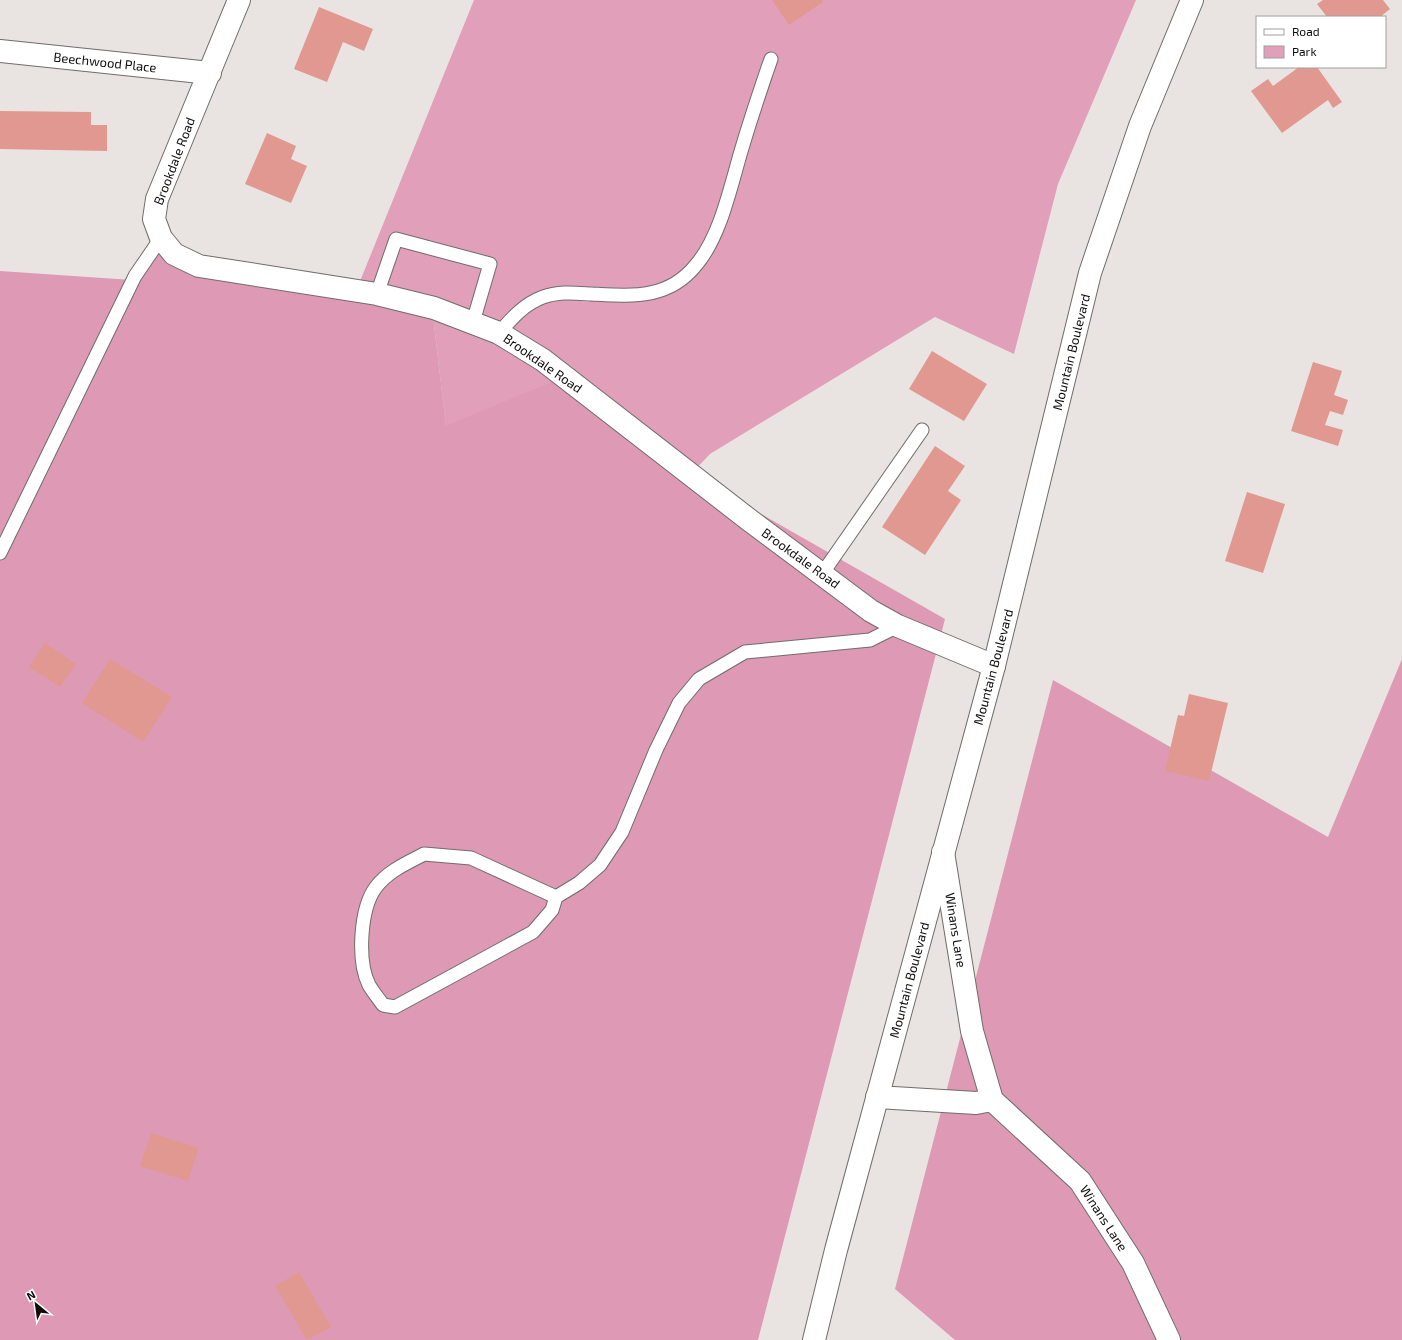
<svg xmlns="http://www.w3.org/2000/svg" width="1402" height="1340" font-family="'Exo 2',sans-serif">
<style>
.green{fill:#e19fba}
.forest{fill:#de99b5}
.building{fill:#e19890}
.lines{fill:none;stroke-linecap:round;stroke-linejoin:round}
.lane-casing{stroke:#706c69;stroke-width:15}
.street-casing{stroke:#706c69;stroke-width:24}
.secondary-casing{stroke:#706c69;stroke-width:24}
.lane{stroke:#fff;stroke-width:13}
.street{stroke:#fff;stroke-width:22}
.secondary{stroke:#fff;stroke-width:22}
.labels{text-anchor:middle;stroke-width:3;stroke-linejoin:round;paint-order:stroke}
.street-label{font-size:13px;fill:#0e0d0c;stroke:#fff}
</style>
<rect width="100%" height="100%" fill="#e9e4e1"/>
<path class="green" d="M 474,0 L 1136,0 L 1058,184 L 1014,354 L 935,317 L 710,454 L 691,474 L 569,374 L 446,427 L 433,316 L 354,296 Z"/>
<path class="forest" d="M 154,243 L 433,316 L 446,426 L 569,374 L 691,474 L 945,619 L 758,1340 L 0,1340 L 0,271 L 132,280 Z
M 1402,659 L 1402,1340 L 955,1340 L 895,1289 L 1053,680 L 1328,837 Z"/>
<path class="building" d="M 772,0 L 822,0 L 823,2 L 789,25 Z
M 1323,0 L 1383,0 L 1390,9 L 1380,17 L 1327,17 L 1317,4 Z
M 319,7 L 373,29 L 364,51 L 343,42 L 327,82 L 294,69 Z
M 1299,67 L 1317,67 L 1342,102 L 1333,108 L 1328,100 L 1282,133 L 1251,91 L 1268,79 L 1273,86 Z
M 0,111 L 91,112 L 91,125 L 107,125 L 107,151 L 0,149 Z
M 267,133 L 296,146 L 291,159 L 307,166 L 291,203 L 245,184 Z
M 932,351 L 987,384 L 964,421 L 909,389 Z
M 1313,362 L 1342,371 L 1334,395 L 1348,400 L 1343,415 L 1330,411 L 1325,425 L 1343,430 L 1338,446 L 1291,431 Z
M 935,446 L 965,466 L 948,491 L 961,500 L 925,555 L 882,527 Z
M 1247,492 L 1285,504 L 1263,573 L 1225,561 Z
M 45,643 L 76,664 L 60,687 L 29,667 Z
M 110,659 L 172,697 L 143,742 L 82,703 Z
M 1189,694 L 1228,703 L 1209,781 L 1165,771 L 1178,715 L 1184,716 Z
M 151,1133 L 199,1148 L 188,1181 L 140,1166 Z
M 299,1272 L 331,1327 L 307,1340 L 275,1286 Z"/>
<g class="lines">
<g class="lane-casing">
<path id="lane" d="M 377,294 L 396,239 L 490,264 L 473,322
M 499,333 C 512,318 524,304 543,297 C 559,291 575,293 591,294 C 631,296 668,300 696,265 C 721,236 731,184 742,148 C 751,118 761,88 771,59
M 0,553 L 135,276 L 161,238
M 822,574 L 922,430
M 424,854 L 471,858 L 556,897 L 552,910 L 533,932 L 395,1007 L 383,1005 C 379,999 373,992 369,985 C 357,961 360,908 376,887 C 388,871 407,863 424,854 Z
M 556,897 L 579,883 L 600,865 L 622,832 L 656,750 L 679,703 L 699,679 L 745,652 L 870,640 L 898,626"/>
</g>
<g class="street-casing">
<path id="street" d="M 239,0 L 157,199 L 154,219 L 161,238 L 174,254 L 199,266 L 377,294 L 434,308 L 499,333 L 543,360 L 748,519 L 871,611 L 898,626 L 994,666
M 0,51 L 210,73
M 943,852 L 972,1031 L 992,1100 L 1080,1181 L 1133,1263 L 1169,1340
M 877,1097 L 976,1103 L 992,1100"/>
</g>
<g class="secondary-casing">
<path id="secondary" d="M 814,1340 L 836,1250 L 994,666 L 1090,273 L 1140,126 L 1192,0"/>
</g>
<use href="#lane" class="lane"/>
<use href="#street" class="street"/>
<use href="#secondary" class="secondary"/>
</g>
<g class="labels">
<g class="street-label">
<text transform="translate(105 62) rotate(6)" y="5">Beechwood Place</text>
<text transform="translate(174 161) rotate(-69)" y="5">Brookdale Road</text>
<text transform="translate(1071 352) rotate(-76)" y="5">Mountain Boulevard</text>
<text transform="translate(543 363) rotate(35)" y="5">Brookdale Road</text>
<text transform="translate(801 558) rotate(36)" y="5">Brookdale Road</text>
<text transform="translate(993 667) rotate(-75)" y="5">Mountain Boulevard</text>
<text transform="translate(956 930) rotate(81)" y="5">Winans Lane</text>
<text transform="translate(909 980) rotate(-75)" y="5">Mountain Boulevard</text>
<text transform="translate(1104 1218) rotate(57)" y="5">Winans Lane</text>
</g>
</g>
<rect x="1256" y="16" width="130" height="52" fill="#ffffff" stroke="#9f9e9e"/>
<rect x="1264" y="29" width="20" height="6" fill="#ffffff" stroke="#9f9e9e"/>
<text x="1292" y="36" font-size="12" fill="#0e0d0c">Road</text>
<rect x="1264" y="46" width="20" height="12" fill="#e19fba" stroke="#9f9e9e"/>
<text x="1292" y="56" font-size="12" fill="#0e0d0c">Park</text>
<g transform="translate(36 1304) rotate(331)" stroke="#ffffff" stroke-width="3" paint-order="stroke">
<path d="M0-3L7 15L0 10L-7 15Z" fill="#0e0d0c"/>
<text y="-6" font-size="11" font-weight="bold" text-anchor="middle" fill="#0e0d0c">N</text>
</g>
</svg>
